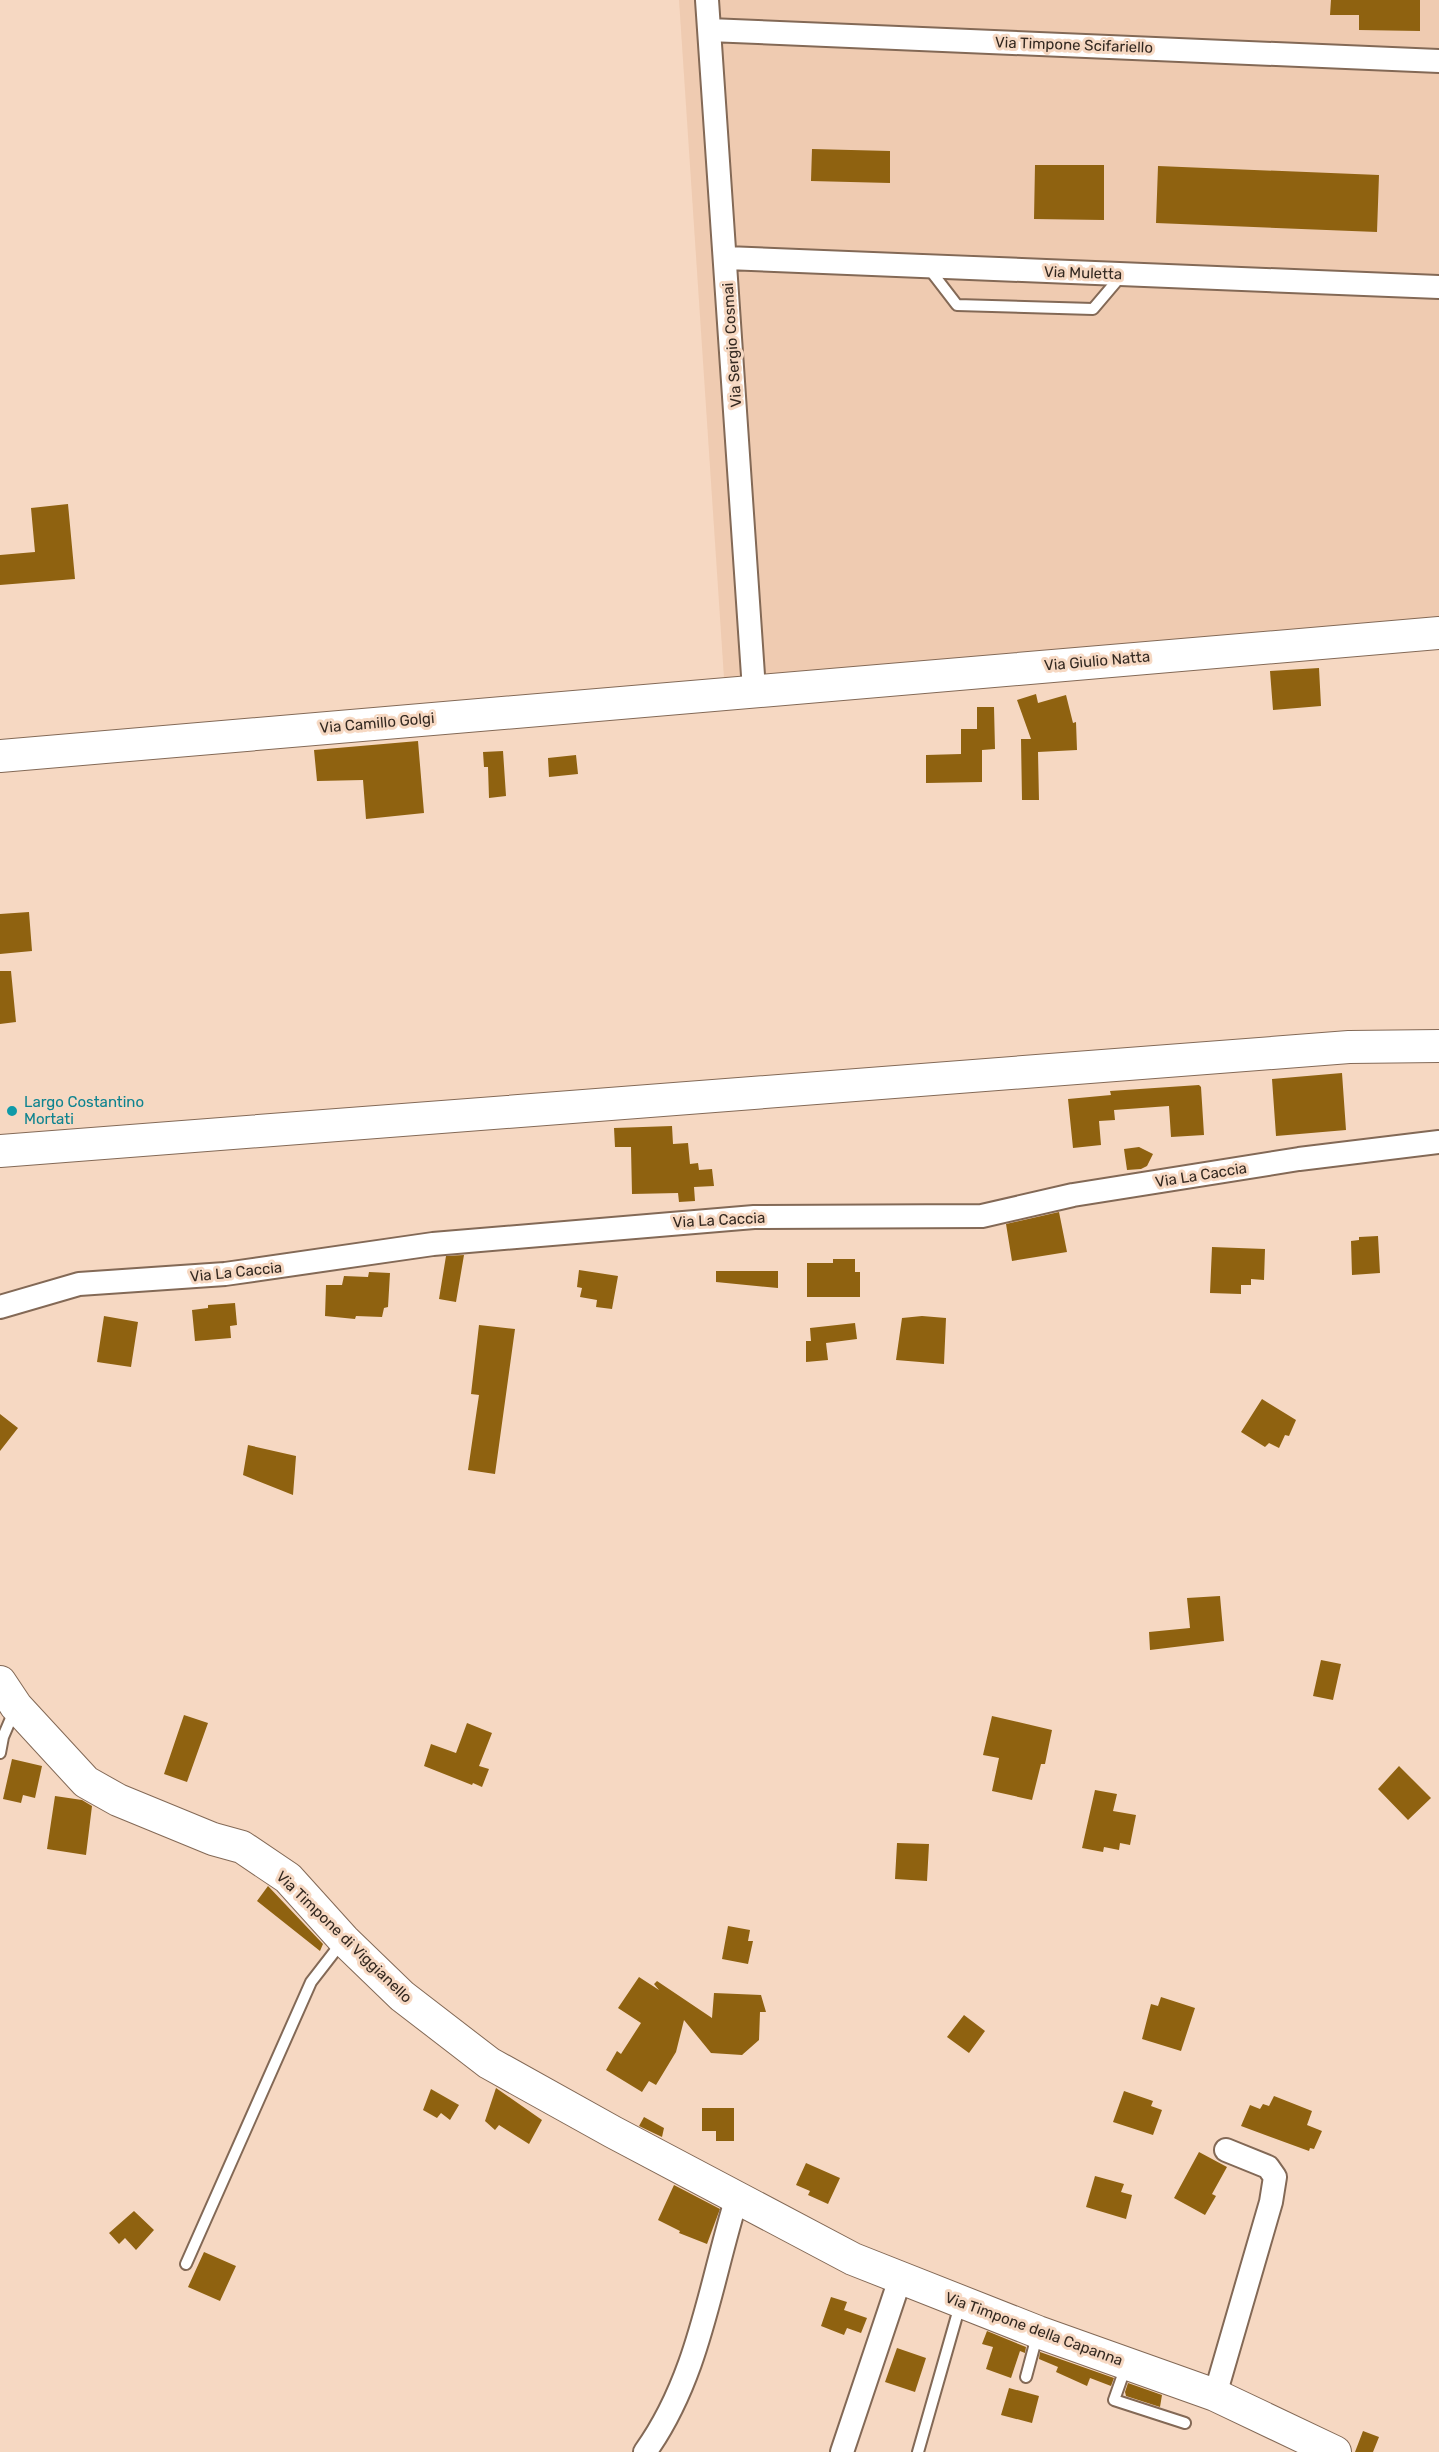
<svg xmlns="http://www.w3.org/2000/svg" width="1439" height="2452" font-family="Rubik,sans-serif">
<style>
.built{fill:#efcbb1}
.building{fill:#8f6210}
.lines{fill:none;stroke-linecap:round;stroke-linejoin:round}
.lane-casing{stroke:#836956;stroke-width:14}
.street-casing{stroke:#836956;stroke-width:26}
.secondary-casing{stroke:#836956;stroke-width:34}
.lane{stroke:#fff;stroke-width:10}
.street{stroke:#fff;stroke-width:22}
.secondary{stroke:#fff;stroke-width:32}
.culture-dot{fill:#0f9aa8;stroke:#f6d8c2;stroke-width:2}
.labels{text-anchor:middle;stroke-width:6;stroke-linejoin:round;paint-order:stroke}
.street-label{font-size:15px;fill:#342921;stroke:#f6d8c2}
.culture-label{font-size:15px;fill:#0d838f;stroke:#f6d8c2;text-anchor:start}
</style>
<rect width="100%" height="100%" fill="#f6d8c2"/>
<path class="built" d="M 679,0 L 1439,0 L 1439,619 L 724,678 Z"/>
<path class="building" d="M 1331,0 L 1420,0 L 1420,31 L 1359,30 L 1359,15 L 1330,15 Z
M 812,149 L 890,151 L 890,183 L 811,181 Z
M 1035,165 L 1104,165 L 1104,220 L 1034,219 Z
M 1158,166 L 1379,175 L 1377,232 L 1156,223 Z
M 68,504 L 75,579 L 0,585 L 0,555 L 35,552 L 31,508 Z
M 1319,668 L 1321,706 L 1273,710 L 1270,671 Z
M 1036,694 L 1038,703 L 1066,695 L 1073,723 L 1076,722 L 1077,750 L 1038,752 L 1039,800 L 1022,800 L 1021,739 L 1031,739 L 1017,700 Z
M 977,707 L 994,707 L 995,749 L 982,750 L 982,782 L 926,783 L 926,755 L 961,754 L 961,729 L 977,729 Z
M 418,741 L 424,813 L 366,819 L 363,780 L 317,781 L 314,750 Z
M 503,751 L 506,796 L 489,798 L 488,767 L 484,767 L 483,752 Z
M 576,755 L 578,774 L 549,777 L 548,758 Z
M 29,912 L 32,951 L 0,954 L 0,914 Z
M 0,971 L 11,971 L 16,1022 L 0,1024 Z
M 1342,1073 L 1346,1130 L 1276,1136 L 1272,1079 Z
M 1199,1085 L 1201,1087 L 1204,1135 L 1171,1137 L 1169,1106 L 1114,1110 L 1115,1120 L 1099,1121 L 1101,1145 L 1073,1148 L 1068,1099 L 1111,1095 L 1110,1091 Z
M 672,1126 L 673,1144 L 688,1143 L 690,1164 L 698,1163 L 699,1170 L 712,1169 L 714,1186 L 694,1187 L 695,1201 L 679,1202 L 678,1193 L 632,1194 L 631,1147 L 615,1147 L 614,1128 Z
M 1139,1147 L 1153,1154 L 1147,1166 L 1141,1169 L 1127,1170 L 1124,1149 Z
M 1059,1212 L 1067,1252 L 1012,1261 L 1006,1224 Z
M 1378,1236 L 1380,1273 L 1352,1275 L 1351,1241 L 1359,1240 L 1359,1237 Z
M 1212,1247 L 1265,1249 L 1264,1280 L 1251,1279 L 1251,1285 L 1241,1285 L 1241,1294 L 1210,1293 Z
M 464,1255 L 456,1302 L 439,1299 L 446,1256 Z
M 833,1259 L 855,1259 L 855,1272 L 860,1272 L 860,1297 L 807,1297 L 807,1263 L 833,1263 Z
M 579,1270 L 618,1276 L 612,1309 L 596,1307 L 597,1300 L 580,1297 L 582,1288 L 577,1287 Z
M 716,1271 L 778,1271 L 778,1288 L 716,1282 Z
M 369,1272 L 390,1273 L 388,1307 L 384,1308 L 382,1317 L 356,1316 L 355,1319 L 325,1316 L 326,1285 L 342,1285 L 344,1276 L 368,1277 Z
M 235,1303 L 237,1325 L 230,1326 L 231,1338 L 195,1341 L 192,1310 L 208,1308 L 208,1305 Z
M 104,1316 L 138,1322 L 131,1367 L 97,1362 Z
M 922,1316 L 946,1318 L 944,1364 L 896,1360 L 902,1318 Z
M 855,1323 L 857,1339 L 826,1343 L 828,1360 L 806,1362 L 806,1341 L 811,1341 L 810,1328 Z
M 479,1325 L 515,1329 L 495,1474 L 468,1470 L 479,1395 L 471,1394 Z
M 1262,1399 L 1296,1420 L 1289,1436 L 1285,1435 L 1279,1448 L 1269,1443 L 1265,1447 L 1241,1432 Z
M 0,1414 L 18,1428 L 0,1451 Z
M 248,1445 L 296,1456 L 293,1495 L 243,1475 Z
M 1220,1596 L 1224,1641 L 1150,1650 L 1149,1632 L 1190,1628 L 1187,1598 Z
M 1321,1660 L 1341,1664 L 1333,1700 L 1313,1696 Z
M 184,1715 L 208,1723 L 187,1782 L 164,1774 Z
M 992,1716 L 1052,1730 L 1045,1764 L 1041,1764 L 1032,1800 L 992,1791 L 999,1758 L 983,1755 Z
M 467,1723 L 492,1733 L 479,1766 L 489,1769 L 482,1787 L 473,1783 L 472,1785 L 424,1766 L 431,1744 L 456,1753 Z
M 12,1759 L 42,1766 L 35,1798 L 23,1795 L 21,1803 L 3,1799 Z
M 1399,1766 L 1431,1798 L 1408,1820 L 1378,1789 Z
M 1095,1790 L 1117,1794 L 1113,1811 L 1136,1815 L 1130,1845 L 1120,1843 L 1119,1850 L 1104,1847 L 1103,1852 L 1082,1848 Z
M 55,1796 L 82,1800 L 92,1806 L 86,1855 L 47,1849 Z
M 897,1843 L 929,1844 L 927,1881 L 895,1879 Z
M 268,1886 L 323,1944 L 320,1951 L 257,1901 Z
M 728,1926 L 750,1930 L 748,1941 L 753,1941 L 748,1964 L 722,1959 Z
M 639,1977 L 659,1990 L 654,1984 L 657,1981 L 712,2018 L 714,1993 L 761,1995 L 766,2012 L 760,2012 L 759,2040 L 742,2055 L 711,2053 L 684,2020 L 676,2052 L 656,2085 L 649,2081 L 642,2092 L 606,2070 L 617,2051 L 621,2054 L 641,2023 L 618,2008 Z
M 1161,1997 L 1195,2008 L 1181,2051 L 1142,2039 L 1151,2004 L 1158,2006 Z
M 964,2015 L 985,2031 L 969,2053 L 947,2037 Z
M 496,2088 L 542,2120 L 529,2144 L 499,2125 L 495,2130 L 485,2121 Z
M 431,2089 L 459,2105 L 450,2120 L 441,2113 L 437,2118 L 423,2110 Z
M 1124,2091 L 1153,2101 L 1151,2106 L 1162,2110 L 1153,2135 L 1113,2122 Z
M 1274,2096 L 1312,2111 L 1307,2125 L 1322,2131 L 1314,2149 L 1310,2148 L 1309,2151 L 1241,2126 L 1250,2105 L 1260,2109 L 1263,2104 L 1269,2106 Z
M 702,2108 L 734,2108 L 734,2141 L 716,2141 L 716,2131 L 702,2131 Z
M 644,2117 L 664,2128 L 662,2137 L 639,2126 Z
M 1199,2152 L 1227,2167 L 1212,2194 L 1216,2196 L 1205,2215 L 1174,2198 Z
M 806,2163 L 840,2178 L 828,2204 L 808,2195 L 810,2191 L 796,2185 Z
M 1095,2176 L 1124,2184 L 1121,2192 L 1132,2195 L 1126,2219 L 1086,2207 Z
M 674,2185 L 720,2209 L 707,2244 L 679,2233 L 680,2231 L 658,2220 Z
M 134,2211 L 154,2230 L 136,2250 L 125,2238 L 119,2244 L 109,2233 Z
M 204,2252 L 236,2266 L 220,2301 L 188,2287 Z
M 831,2297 L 847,2302 L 844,2310 L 867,2318 L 861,2333 L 847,2328 L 844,2335 L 821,2326 Z
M 987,2331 L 1026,2347 L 1025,2353 L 1020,2351 L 1011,2378 L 986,2369 L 993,2347 L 982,2344 Z
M 897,2348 L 926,2358 L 915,2392 L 885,2382 Z
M 1040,2352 L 1114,2378 L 1111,2386 L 1090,2378 L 1087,2386 L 1056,2372 L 1058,2367 L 1039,2359 Z
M 1128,2383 L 1162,2395 L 1160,2407 L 1126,2396 L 1125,2392 Z
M 1009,2388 L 1039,2396 L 1032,2423 L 1001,2415 Z
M 1363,2431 L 1379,2437 L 1373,2452 L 1355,2452 Z"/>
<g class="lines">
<g class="lane-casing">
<path id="lane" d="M 927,266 L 957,305 L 1093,309 L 1121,276
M 0,1753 L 3,1737 L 15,1709
M 186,2264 L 311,1982 L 342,1942
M 1126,2366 L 1114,2400 L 1185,2423
M 1026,2377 L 1037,2336
M 918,2452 L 960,2305"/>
</g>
<g class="street-casing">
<path id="street" d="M 707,0 L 754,690
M 709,30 L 1439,61
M 726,258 L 1439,287
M 0,1307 L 79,1284 L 225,1274 L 433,1244 L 754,1217 L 982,1216 L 1073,1195 L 1299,1159 L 1439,1142
M 1215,2395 L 1271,2202 L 1275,2177 L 1268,2167 L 1226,2150
M 645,2452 C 699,2377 710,2284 737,2197
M 842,2452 L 900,2279"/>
</g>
<g class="secondary-casing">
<path id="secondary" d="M 0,756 L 1439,633
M 0,1151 L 1349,1047 L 1439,1046
M 0,1682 L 16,1706 L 86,1782 L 118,1800 L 213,1839 L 242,1847 L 288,1878 L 344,1940 L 402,1996 L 489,2063 L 613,2132 L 853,2259 L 1038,2332 L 1215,2395 L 1335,2452"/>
</g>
<use href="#lane" class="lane"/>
<use href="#street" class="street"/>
<use href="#secondary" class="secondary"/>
</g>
<circle class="culture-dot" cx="12" cy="1111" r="6"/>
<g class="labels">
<g class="street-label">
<text transform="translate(1074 45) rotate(2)" y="5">Via Timpone Scifariello</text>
<text transform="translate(1083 273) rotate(2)" y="5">Via Muletta</text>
<text transform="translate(732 345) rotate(-94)" y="5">Via Sergio Cosmai</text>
<text transform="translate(1097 661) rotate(-5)" y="5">Via Giulio Natta</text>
<text transform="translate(377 723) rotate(-5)" y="5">Via Camillo Golgi</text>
<text transform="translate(1201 1175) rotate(-9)" y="5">Via La Caccia</text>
<text transform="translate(719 1220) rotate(-3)" y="5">Via La Caccia</text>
<text transform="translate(236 1272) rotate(-6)" y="5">Via La Caccia</text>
<text transform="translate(344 1937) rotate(44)" y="5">Via Timpone di Viggianello</text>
<text transform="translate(1034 2329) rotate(20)" y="5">Via Timpone della Capanna</text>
</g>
<g class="culture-label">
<text x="24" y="1107">Largo Costantino<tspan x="24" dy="17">Mortati</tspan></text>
</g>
</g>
</svg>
